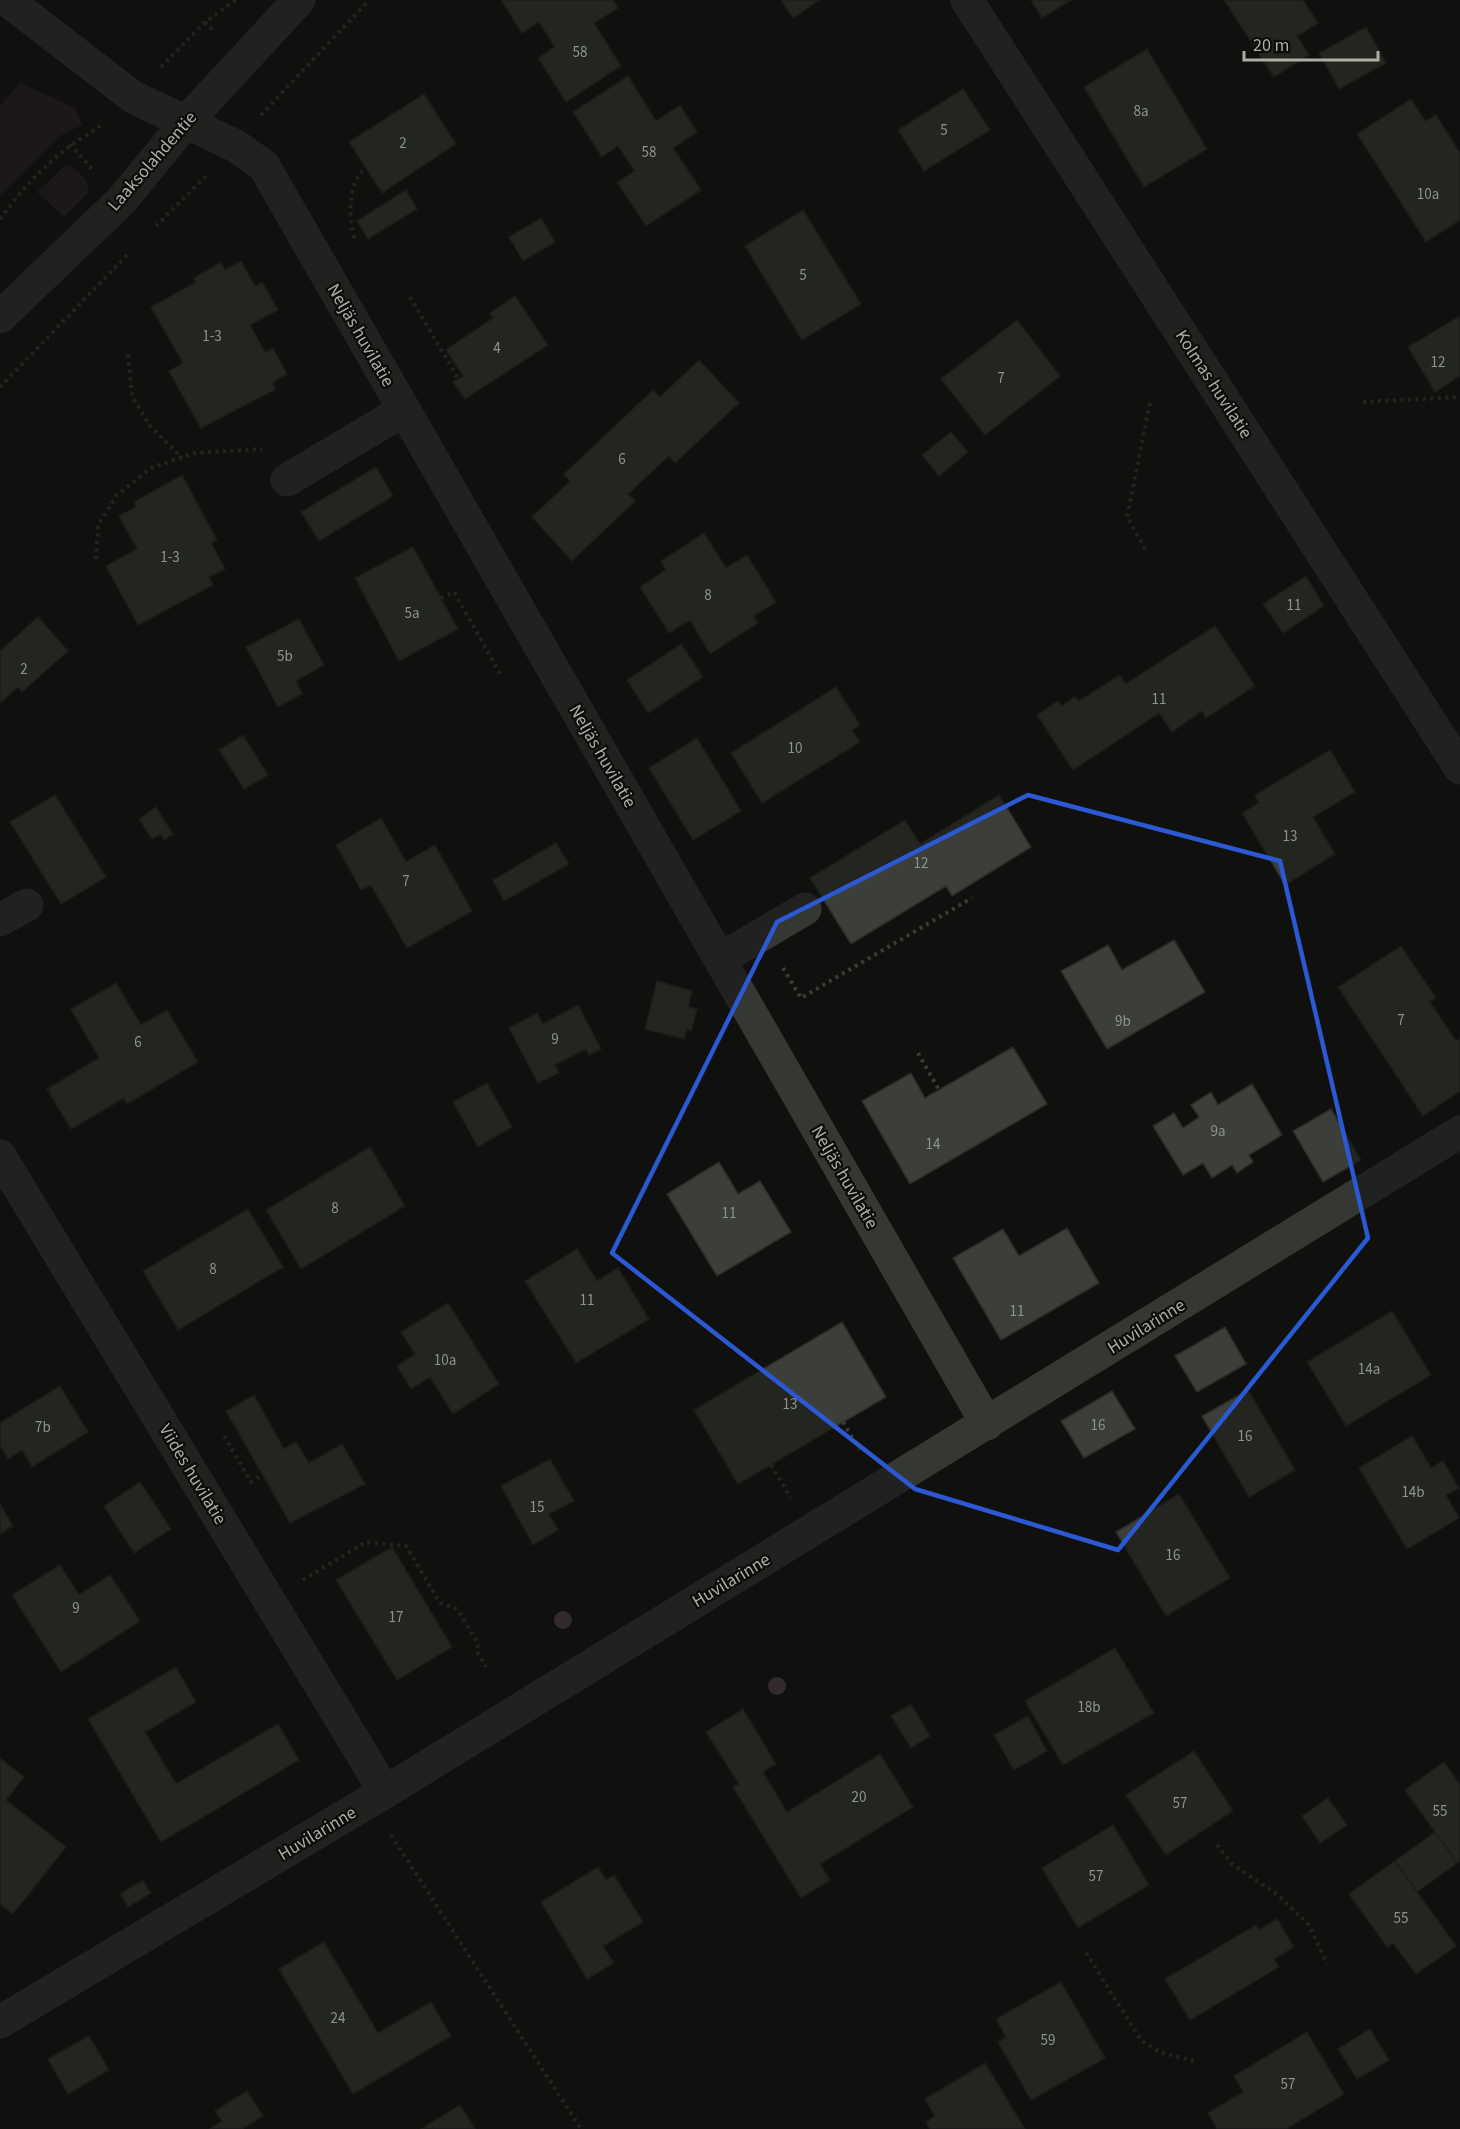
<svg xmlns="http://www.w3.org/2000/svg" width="1460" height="2129" font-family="'Source Sans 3',sans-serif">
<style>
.green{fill:#2a2224}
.building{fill:#3b3e39;stroke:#2a2c2a;stroke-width:1.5}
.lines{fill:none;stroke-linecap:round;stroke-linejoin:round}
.path{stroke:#3a3c37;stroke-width:4;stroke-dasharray:3 4.5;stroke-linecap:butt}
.minor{stroke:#353733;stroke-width:33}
.tree{fill:#5c4b4e}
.marked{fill:none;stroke:#2b58d3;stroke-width:4.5;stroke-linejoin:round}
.labels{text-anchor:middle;stroke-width:4.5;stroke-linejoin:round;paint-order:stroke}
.number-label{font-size:15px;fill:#8f9488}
.street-label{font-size:18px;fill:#abb0a2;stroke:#0b0c0b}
</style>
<rect width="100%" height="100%" fill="#10110f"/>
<path class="green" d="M 20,83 L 75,108 L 82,125 L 58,137 L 0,195 L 0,106 Z
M 66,165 C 77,168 91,181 88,193 L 64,217 L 37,192 Z"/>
<path class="building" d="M 501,0 L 613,0 L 618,8 L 594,23 L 621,66 L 566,102 L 538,58 L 555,47 L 539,22 L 522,33 Z
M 781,0 L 820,0 L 793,18 Z
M 1031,0 L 1071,0 L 1042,18 Z
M 1224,0 L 1303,0 L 1318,23 L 1297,36 L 1309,55 L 1274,77 Z
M 1366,27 L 1386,63 L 1339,89 L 1319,53 Z
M 1147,49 L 1207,149 L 1144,187 L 1084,87 Z
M 628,76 L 656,121 L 680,105 L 697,132 L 673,148 L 701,190 L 646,226 L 617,182 L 635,171 L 618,146 L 602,157 L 573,112 Z
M 963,89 L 990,130 L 924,171 L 898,130 Z
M 424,94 L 456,144 L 382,193 L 349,142 Z
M 1411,99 L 1425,121 L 1436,115 L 1460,153 L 1460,220 L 1426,242 L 1357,134 Z
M 406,190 L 417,209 L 368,239 L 357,221 Z
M 803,210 L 861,304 L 802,340 L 745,246 Z
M 541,218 L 555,242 L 523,261 L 509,237 Z
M 241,261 L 255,286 L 262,282 L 278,310 L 250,325 L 265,352 L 273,348 L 287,374 L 272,383 L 276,389 L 201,428 L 169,371 L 183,363 L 151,307 L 196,282 L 194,278 L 221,262 L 225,270 Z
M 515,296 L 548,345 L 465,399 L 453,382 L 463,376 L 446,350 L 493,318 L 490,313 Z
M 1460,316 L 1460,376 L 1435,392 L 1408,347 Z
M 1017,320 L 1060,376 L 985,435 L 941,379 Z
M 699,360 L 739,403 L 675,463 L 669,456 L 628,494 L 635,501 L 572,561 L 532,517 L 570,481 L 564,474 L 653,390 L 660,397 Z
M 951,432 L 968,452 L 939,476 L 922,455 Z
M 376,467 L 393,496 L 319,541 L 301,512 Z
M 182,475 L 217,540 L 211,543 L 225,569 L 209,577 L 213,585 L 138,625 L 106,566 L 137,549 L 119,516 L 136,507 L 134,502 Z
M 704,533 L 726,568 L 747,555 L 776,602 L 754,616 L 758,623 L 710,654 L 690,620 L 669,633 L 640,587 L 666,570 L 661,561 Z
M 413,547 L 458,629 L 399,661 L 355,578 Z
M 1306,576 L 1324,606 L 1283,633 L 1263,604 Z
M 38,617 L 68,651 L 22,692 L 18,687 L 0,703 L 0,651 Z
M 299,619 L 324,665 L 296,681 L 302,694 L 278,707 L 246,647 Z
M 1215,626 L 1255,686 L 1206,718 L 1202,711 L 1172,732 L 1159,713 L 1073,770 L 1037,715 L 1058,701 L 1061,706 L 1075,697 L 1079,701 L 1120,675 L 1126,684 Z
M 681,644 L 703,677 L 648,713 L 627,680 Z
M 836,687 L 860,725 L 852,730 L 860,742 L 762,803 L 731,753 Z
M 243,735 L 268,775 L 244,789 L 219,750 Z
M 697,738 L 741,811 L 693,840 L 649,768 Z
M 1330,750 L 1355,792 L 1313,817 L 1335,854 L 1285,885 L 1242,813 L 1259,803 L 1255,795 Z
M 55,795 L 106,877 L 61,904 L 10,822 Z
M 999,795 L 1031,847 L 952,896 L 946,886 L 851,944 L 810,878 L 905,820 L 920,844 Z
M 156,807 L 173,834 L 164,840 L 160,834 L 152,839 L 139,819 Z
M 381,818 L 406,862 L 435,845 L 472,911 L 407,948 L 371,885 L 361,890 L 336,845 Z
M 556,843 L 569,864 L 504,901 L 493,880 Z
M 1174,940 L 1205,992 L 1107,1049 L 1061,971 L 1108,945 L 1122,970 Z
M 1401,946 L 1436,998 L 1430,1002 L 1456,1041 L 1460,1038 L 1460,1091 L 1423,1116 L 1338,987 Z
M 657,981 L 692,991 L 688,1007 L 697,1009 L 691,1031 L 687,1029 L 684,1039 L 645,1029 Z
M 116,983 L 141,1025 L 167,1010 L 198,1062 L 127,1104 L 124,1098 L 71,1129 L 47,1089 L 99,1058 L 71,1009 Z
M 578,1005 L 601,1049 L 589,1055 L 586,1049 L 555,1065 L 559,1073 L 538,1083 L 509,1028 L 537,1013 L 543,1024 Z
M 1013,1047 L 1047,1104 L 910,1184 L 862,1101 L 911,1073 L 925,1098 Z
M 487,1083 L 512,1127 L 478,1147 L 453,1102 Z
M 1252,1084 L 1282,1135 L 1249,1155 L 1253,1162 L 1237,1173 L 1232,1165 L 1212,1178 L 1203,1163 L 1183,1175 L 1153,1126 L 1174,1113 L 1183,1128 L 1199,1117 L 1191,1105 L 1211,1092 L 1218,1105 Z
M 1331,1109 L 1361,1160 L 1323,1182 L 1293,1131 Z
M 370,1147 L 405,1206 L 301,1269 L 266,1210 Z
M 719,1162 L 738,1194 L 760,1181 L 791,1232 L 717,1276 L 667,1194 Z
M 248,1209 L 283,1267 L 178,1330 L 143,1271 Z
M 1067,1228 L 1099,1283 L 1001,1340 L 953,1258 L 1003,1229 L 1019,1256 Z
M 577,1249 L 597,1281 L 618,1268 L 649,1319 L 576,1363 L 525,1281 Z
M 448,1303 L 499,1384 L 453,1414 L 430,1377 L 411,1389 L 397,1366 L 415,1354 L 401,1332 Z
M 1392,1311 L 1431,1375 L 1346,1426 L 1307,1362 Z
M 842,1322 L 886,1397 L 738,1484 L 694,1410 Z
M 1225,1327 L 1246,1364 L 1197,1392 L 1175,1356 Z
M 60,1386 L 88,1432 L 32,1467 L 22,1450 L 8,1459 L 0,1445 L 0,1423 Z
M 1248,1390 L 1295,1470 L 1249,1497 L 1202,1416 Z
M 1112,1391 L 1135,1429 L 1084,1458 L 1061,1421 Z
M 254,1395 L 284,1449 L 296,1442 L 309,1463 L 342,1444 L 365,1484 L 290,1523 L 226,1411 Z
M 1412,1436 L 1431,1468 L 1443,1461 L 1459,1488 L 1446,1495 L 1459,1518 L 1407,1549 L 1359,1468 Z
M 550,1459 L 574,1501 L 549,1514 L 558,1530 L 533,1545 L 501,1486 Z
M 140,1482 L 171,1529 L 134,1553 L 104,1506 Z
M 1179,1494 L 1230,1578 L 1166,1616 L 1116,1532 Z
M 0,1504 L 13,1526 L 0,1534 Z
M 392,1547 L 452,1647 L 397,1680 L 336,1580 Z
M 60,1565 L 79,1595 L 110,1575 L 140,1621 L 61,1672 L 12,1595 Z
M 1115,1648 L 1154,1713 L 1063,1765 L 1025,1701 Z
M 176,1667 L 196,1702 L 145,1732 L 176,1784 L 278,1724 L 299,1760 L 161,1842 L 88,1719 Z
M 911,1704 L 930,1736 L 911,1748 L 891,1716 Z
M 743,1709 L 776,1764 L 763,1772 L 787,1812 L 880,1754 L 913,1807 L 820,1864 L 830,1880 L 801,1898 L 733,1787 L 739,1784 L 706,1732 Z
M 1028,1716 L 1047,1751 L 1014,1770 L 994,1735 Z
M 1194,1751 L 1233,1811 L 1166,1855 L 1126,1795 Z
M 0,1758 L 24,1777 L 6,1800 L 66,1847 L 13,1914 L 0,1904 Z
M 1444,1762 L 1460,1785 L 1460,1861 L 1457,1863 L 1405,1790 Z
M 1328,1798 L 1347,1825 L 1320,1843 L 1302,1816 Z
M 1113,1825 L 1149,1885 L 1078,1928 L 1042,1868 Z
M 1435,1832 L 1457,1863 L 1417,1892 L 1395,1861 Z
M 1395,1861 L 1456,1946 L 1416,1974 L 1393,1943 L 1387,1947 L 1349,1894 Z
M 598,1867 L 606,1880 L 614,1875 L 643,1922 L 603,1946 L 614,1963 L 587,1979 L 541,1902 Z
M 143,1880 L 151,1893 L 128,1907 L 120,1894 Z
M 1277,1919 L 1294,1947 L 1274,1959 L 1279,1967 L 1190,2020 L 1165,1979 L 1256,1925 L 1259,1930 Z
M 324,1942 L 378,2033 L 431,2002 L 451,2036 L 353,2094 L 279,1969 Z
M 1061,1982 L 1105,2058 L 1031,2100 L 998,2042 L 1006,2037 L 996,2019 Z
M 1370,2029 L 1389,2060 L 1357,2079 L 1338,2049 Z
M 1307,2032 L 1344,2094 L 1286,2129 L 1217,2129 L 1208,2113 L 1243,2092 L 1234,2076 Z
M 89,2036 L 109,2070 L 68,2094 L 48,2059 Z
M 985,2063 L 1025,2129 L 930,2129 L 926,2122 L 935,2116 L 925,2099 Z
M 247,2091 L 263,2116 L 242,2129 L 210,2129 L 222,2121 L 215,2111 Z
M 460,2105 L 475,2129 L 421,2129 Z"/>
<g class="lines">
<path class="path" d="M 205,22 L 215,32
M 161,67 L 205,22 L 236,0
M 261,115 L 369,0
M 70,144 L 95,172
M 0,219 C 31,177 57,152 102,125
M 156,226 L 206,176
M 354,238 C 349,212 347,188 365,167
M 410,297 L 458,378
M 128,355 L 132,396 L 150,426 L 182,458
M 0,387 L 129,253
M 1363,402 L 1460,397
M 1145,549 L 1127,517 L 1150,403
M 96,559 L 98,525 L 117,495 L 151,468 L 195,453 L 262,449
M 441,598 L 454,592 L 502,677
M 783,968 L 801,998 L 972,898
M 918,1053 L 939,1090
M 843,1422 L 862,1454
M 224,1436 L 251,1482 L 262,1475
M 771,1465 L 791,1498
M 303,1580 L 366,1542 L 406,1546 L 440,1603 L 457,1609 L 478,1643 L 477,1652 L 486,1667
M 391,1835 L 581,2129
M 1217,1845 L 1232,1864 L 1278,1895 L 1309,1925 L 1327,1964
M 1086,1953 L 1141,2040 L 1159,2052 L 1194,2061"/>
<path class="minor" d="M 7,0 L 133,97 L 236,146 L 264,166 L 987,1424
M 967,0 L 1460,768
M 0,317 L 122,200 L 186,122 L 299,0
M 287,480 L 404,410
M 0,920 L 27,905
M 720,959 L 805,909
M 0,1156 L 385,1792
M 0,2022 L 385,1792 L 1460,1132"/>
</g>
<g class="tree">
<circle cx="563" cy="1620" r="9"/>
<circle cx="777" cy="1686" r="9"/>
</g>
<path d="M0 0H1460V2129H0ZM 1028,795 L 1280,861 L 1368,1238 L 1118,1550 L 915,1489 L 612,1253 L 777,922 Z" fill="#10110f" fill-opacity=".55" fill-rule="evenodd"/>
<path class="marked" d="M 1028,795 L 1280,861 L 1368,1238 L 1118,1550 L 915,1489 L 612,1253 L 777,922 Z"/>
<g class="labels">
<g class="number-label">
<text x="580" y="57">58</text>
<text x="1141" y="116">8a</text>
<text x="944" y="135">5</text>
<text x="403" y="148">2</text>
<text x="649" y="157">58</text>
<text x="1428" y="199">10a</text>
<text x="803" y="280">5</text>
<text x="212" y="341">1-3</text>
<text x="497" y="353">4</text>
<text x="1438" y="367">12</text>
<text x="1001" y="383">7</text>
<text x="622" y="464">6</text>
<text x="170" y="562">1-3</text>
<text x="708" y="600">8</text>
<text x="1294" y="610">11</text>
<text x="412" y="618">5a</text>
<text x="285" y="661">5b</text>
<text x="24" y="674">2</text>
<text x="1159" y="704">11</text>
<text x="795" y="753">10</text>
<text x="1290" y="841">13</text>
<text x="921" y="868">12</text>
<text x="406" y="886">7</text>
<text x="1401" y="1025">7</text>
<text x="1123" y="1026">9b</text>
<text x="555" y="1044">9</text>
<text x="138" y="1047">6</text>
<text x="1218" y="1136">9a</text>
<text x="933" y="1149">14</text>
<text x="335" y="1213">8</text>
<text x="729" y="1218">11</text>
<text x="213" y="1274">8</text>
<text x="587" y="1305">11</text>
<text x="1017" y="1316">11</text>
<text x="445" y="1365">10a</text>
<text x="1369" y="1374">14a</text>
<text x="790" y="1409">13</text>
<text x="1098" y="1430">16</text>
<text x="43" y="1432">7b</text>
<text x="1245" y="1441">16</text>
<text x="1413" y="1497">14b</text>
<text x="537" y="1512">15</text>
<text x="1173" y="1560">16</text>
<text x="76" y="1613">9</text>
<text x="396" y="1622">17</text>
<text x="1089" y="1712">18b</text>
<text x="859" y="1802">20</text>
<text x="1180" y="1808">57</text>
<text x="1440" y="1816">55</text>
<text x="1096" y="1881">57</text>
<text x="1401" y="1923">55</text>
<text x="338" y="2023">24</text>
<text x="1048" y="2045">59</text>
<text x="1288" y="2089">57</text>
</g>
<g class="street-label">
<text transform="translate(152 161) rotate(-49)" y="6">Laaksolahdentie</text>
<text transform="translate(361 335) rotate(60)" y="6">Neljäs huvilatie</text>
<text transform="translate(1214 384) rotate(57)" y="6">Kolmas huvilatie</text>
<text transform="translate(603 756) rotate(60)" y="6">Neljäs huvilatie</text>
<text transform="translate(845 1177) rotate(60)" y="6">Neljäs huvilatie</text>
<text transform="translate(1146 1326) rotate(-32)" y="6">Huvilarinne</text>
<text transform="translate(193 1474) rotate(59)" y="6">Viides huvilatie</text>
<text transform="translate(731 1580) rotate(-31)" y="6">Huvilarinne</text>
<text transform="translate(317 1833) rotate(-31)" y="6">Huvilarinne</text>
</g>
</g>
<path d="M1244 51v9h134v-9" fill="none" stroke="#abb0a2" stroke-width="3"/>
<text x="1253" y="51" font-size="18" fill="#abb0a2" stroke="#0b0c0b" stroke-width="4.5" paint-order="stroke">20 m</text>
</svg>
